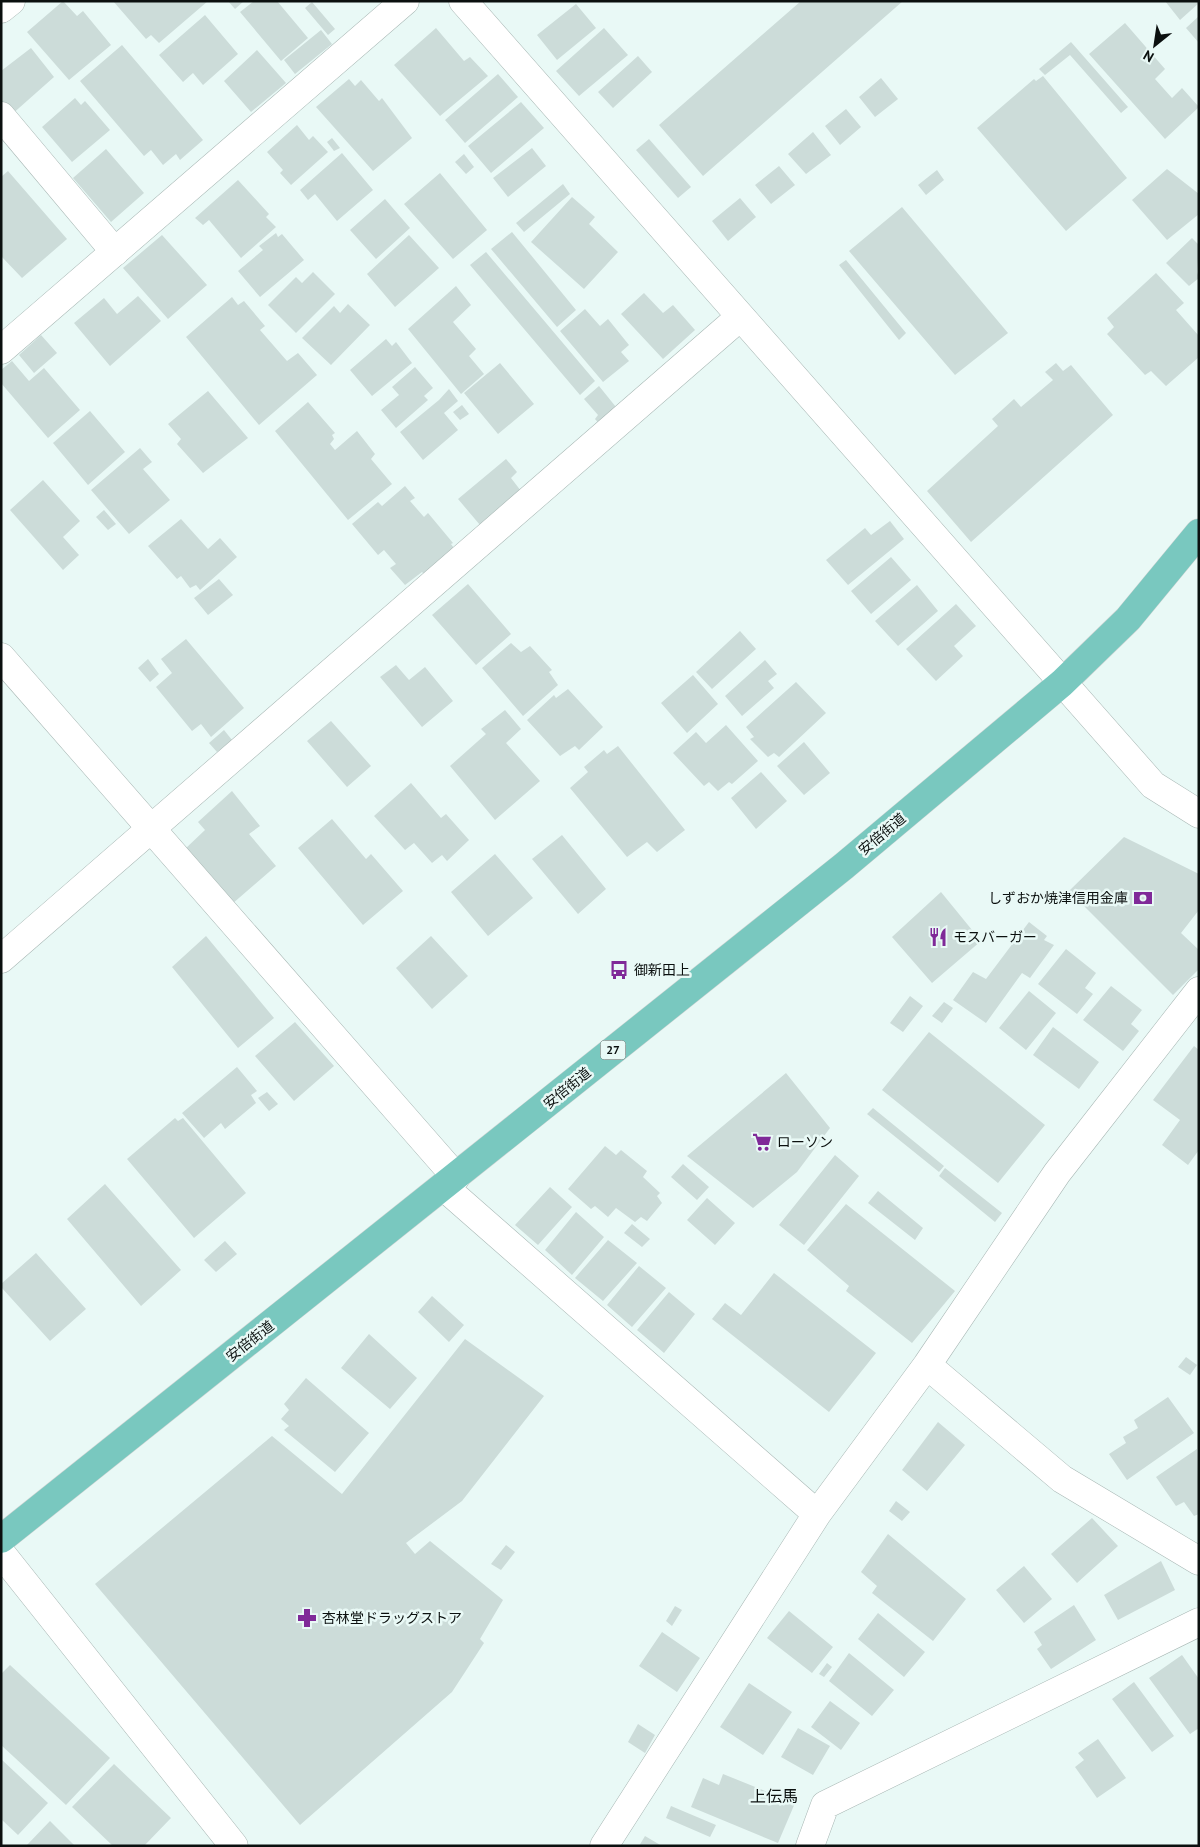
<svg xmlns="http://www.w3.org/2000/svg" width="1200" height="1847" font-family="'PT Sans','Noto Sans JP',sans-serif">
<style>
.building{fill:#ccdcd9}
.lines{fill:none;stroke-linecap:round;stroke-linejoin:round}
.minor-casing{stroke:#a8b7b4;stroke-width:29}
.tertiary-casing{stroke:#a8b7b4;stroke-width:29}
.primary-casing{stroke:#d3d4d4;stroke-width:29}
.minor{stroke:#fff;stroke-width:28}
.tertiary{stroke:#fff;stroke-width:28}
.primary{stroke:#79c8bf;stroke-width:28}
.labels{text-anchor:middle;stroke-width:5;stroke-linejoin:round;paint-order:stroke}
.shield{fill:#e9f9f6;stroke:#4e5654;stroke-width:1}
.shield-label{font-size:12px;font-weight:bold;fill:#0b100f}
.street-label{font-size:14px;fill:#0b100f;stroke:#e9f9f6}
.poi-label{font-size:14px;fill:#0b100f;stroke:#e9f9f6;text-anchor:start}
.quarter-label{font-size:16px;fill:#0b100f;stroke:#e9f9f6}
</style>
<rect width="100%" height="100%" fill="#e9f9f6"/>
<path class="building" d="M 63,1 L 77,16 L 83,11 L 111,45 L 69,80 L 27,32 Z
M 113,1 L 208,1 L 159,43 L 151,35 L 146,39 Z
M 228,1 L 244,1 L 235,9 Z
M 254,1 L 277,1 L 308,38 L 281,61 L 240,12 Z
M 801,1 L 903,1 L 703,176 L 659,125 Z
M 1165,1 L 1199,1 L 1199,3 L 1180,20 Z
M 312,2 L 335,29 L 328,35 L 305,8 Z
M 576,4 L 596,28 L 557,60 L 537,35 Z
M 205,15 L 238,54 L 203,85 L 193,73 L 183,82 L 159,55 Z
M 1199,16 L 1199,43 L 1186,28 Z
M 1125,23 L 1165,69 L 1155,79 L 1172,98 L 1182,88 L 1199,107 L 1165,139 L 1089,54 Z
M 436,28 L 464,61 L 470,57 L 488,76 L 440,116 L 394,65 Z
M 604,28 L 628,55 L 579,96 L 556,71 Z
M 321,30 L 332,44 L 295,74 L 284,60 Z
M 1071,42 L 1128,107 L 1121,113 L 1070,55 L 1045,75 L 1039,69 Z
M 122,45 L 203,140 L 180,160 L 176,154 L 163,165 L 151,150 L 144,156 L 80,81 Z
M 31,48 L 54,77 L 10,116 L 1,105 L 1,71 Z
M 257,50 L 286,83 L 251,112 L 224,81 Z
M 638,56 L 652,72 L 613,108 L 598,92 Z
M 498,74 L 518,97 L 465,143 L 445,120 Z
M 1043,76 L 1127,178 L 1066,231 L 977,128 L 1034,79 L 1036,81 Z
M 881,78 L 898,99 L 875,117 L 859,97 Z
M 349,79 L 355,86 L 361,80 L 379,101 L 382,98 L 412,138 L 373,171 L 316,107 Z
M 75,98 L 81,105 L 85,101 L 110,130 L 72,162 L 42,127 Z
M 521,102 L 544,128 L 491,173 L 468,146 Z
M 846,109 L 861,127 L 840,145 L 825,126 Z
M 297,125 L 309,140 L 313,136 L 328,152 L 291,185 L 280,173 L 283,170 L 267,152 Z
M 813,132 L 831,155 L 806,174 L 788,154 Z
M 332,138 L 340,148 L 334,151 L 327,142 Z
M 649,139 L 691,187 L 678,198 L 636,150 Z
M 532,148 L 546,166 L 508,197 L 493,178 Z
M 106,149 L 144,193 L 111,222 L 73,178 Z
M 342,153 L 373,190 L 337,221 L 315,194 L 308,200 L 300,190 Z
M 464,154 L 474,167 L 466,174 L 455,162 Z
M 779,166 L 795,185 L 771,204 L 755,185 Z
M 1167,169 L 1199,194 L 1199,214 L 1167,240 L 1132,200 Z
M 937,170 L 944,180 L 926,195 L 918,185 Z
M 8,171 L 67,239 L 22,278 L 1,256 L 1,177 Z
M 440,173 L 487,230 L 453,259 L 404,204 Z
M 238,180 L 269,214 L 266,217 L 276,227 L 241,258 L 209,220 L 203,225 L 195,218 Z
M 563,184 L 570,194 L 524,232 L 516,223 Z
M 572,197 L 595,217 L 589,224 L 618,252 L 584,289 L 531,242 Z
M 740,198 L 756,217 L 728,241 L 712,221 Z
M 385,199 L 410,228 L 376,259 L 350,230 Z
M 902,207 L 1008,333 L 955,375 L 849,251 Z
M 512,232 L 576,310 L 557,327 L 491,249 Z
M 276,233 L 278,237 L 282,234 L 304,260 L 260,297 L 238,271 L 263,250 L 259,246 Z
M 162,235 L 207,285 L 168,319 L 123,268 Z
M 409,235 L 439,268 L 395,307 L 367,274 Z
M 1192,238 L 1199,245 L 1197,272 L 1199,278 L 1189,286 L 1166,263 Z
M 486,252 L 595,381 L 580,395 L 470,265 Z
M 846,260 L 906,333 L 899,340 L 839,265 Z
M 313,272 L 335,294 L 296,333 L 268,305 L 296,277 L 302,283 Z
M 1156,273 L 1184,303 L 1176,310 L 1199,336 L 1199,357 L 1166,386 L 1151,371 L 1145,375 L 1107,334 L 1114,327 L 1107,318 Z
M 456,286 L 471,305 L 453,322 L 476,349 L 469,356 L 484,374 L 461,394 L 408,329 Z
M 644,293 L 663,313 L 673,305 L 695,330 L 663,359 L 621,314 Z
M 138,296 L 161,321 L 110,366 L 74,323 L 104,298 L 117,314 Z
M 232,297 L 238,305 L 244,301 L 265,326 L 260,330 L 287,361 L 298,353 L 317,375 L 259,425 L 186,337 Z
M 348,304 L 370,325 L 331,365 L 302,338 L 334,306 L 340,313 Z
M 585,309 L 600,326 L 608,319 L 629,345 L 621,352 L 629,361 L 603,382 L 560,331 Z
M 41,335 L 57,353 L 34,373 L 19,355 Z
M 386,339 L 392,346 L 396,342 L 412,363 L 372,396 L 350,370 Z
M 12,361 L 29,381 L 44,368 L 80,410 L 48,438 L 1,383 L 1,370 Z
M 500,363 L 534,404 L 498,434 L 464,393 Z
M 1056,363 L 1063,371 L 1071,365 L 1113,415 L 971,542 L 927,491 L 998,426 L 992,419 L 1014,399 L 1021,407 L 1053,380 L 1045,372 Z
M 415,367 L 433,388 L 424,396 L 428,400 L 396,428 L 381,410 L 399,395 L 392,387 Z
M 599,386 L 620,412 L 602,427 L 595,419 L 598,415 L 584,399 Z
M 449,389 L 458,401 L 444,413 L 458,430 L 423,460 L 400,432 L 439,400 Z
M 208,391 L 248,438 L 203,473 L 177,444 L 181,439 L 168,424 Z
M 308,402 L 335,433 L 332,435 L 334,439 L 330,444 L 335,450 L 357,431 L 375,454 L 371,459 L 392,484 L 348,520 L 275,431 Z
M 462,405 L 469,414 L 460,420 L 453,412 Z
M 90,411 L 125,452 L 88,485 L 53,443 Z
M 140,448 L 152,462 L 143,469 L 170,500 L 129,534 L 91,490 Z
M 506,459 L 517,472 L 511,478 L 521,491 L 480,525 L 458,499 Z
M 43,480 L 80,521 L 63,537 L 79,555 L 63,570 L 10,510 Z
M 405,486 L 415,498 L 410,501 L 424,517 L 428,513 L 453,543 L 451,544 L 456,551 L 427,577 L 422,572 L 405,585 L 390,568 L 396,564 L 384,550 L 378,555 L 352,524 L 378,502 L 382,506 Z
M 104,510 L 116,524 L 108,530 L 96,517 Z
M 181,519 L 208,549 L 220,538 L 237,557 L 200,590 L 196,585 L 190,588 L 181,576 L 177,579 L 148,546 Z
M 890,521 L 904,539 L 848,585 L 826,560 L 865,528 L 871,535 Z
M 891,557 L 911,580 L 871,614 L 851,591 Z
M 219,579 L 233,595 L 208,615 L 194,598 Z
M 468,584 L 511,634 L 476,665 L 432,615 Z
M 917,585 L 938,611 L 898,646 L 875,621 Z
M 956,604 L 976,626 L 954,646 L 963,656 L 936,681 L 906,649 Z
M 740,631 L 756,649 L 712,689 L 696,672 Z
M 186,639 L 244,708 L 211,737 L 201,724 L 192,731 L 156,687 L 172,673 L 161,659 Z
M 511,643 L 521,652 L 530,646 L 552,670 L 549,672 L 558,685 L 523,716 L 482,668 Z
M 148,659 L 159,674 L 150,682 L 138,668 Z
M 765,660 L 777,674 L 768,681 L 774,688 L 742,716 L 725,696 Z
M 396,665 L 409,680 L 425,667 L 453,701 L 422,727 L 380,677 Z
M 693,675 L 718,704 L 687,733 L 661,703 Z
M 796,682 L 826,713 L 779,757 L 774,753 L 768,757 L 750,739 L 754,737 L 746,727 Z
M 568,689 L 603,727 L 579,750 L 575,746 L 560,756 L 527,720 L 554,695 L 556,698 Z
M 505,710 L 521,729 L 506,743 L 540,781 L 495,820 L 450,766 L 486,734 L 481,729 Z
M 331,721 L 371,766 L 347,787 L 307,741 Z
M 726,725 L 758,761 L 732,784 L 729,782 L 718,791 L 709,782 L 704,786 L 673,753 L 696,732 L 706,743 Z
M 224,730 L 232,740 L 217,752 L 209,743 Z
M 804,742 L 830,773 L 804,795 L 777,766 Z
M 618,746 L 685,830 L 657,852 L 647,842 L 627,857 L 570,788 L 588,772 L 584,767 L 604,750 L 607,754 Z
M 761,772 L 787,801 L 756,829 L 731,798 Z
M 411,783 L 441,818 L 446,814 L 469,840 L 447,861 L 442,855 L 432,863 L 414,843 L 405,850 L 374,816 Z
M 232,791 L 260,826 L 249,834 L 276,866 L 232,904 L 185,849 L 205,830 L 198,822 Z
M 332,819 L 366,859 L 371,854 L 403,891 L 363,925 L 298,848 Z
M 562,835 L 606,889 L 578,914 L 532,859 Z
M 1124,837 L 1199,874 L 1199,910 L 1181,933 L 1199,950 L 1199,969 L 1173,995 L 1069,891 Z
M 495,854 L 533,898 L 488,936 L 451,892 Z
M 941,892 L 981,941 L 932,983 L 892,937 Z
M 1029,922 L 1047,936 L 1044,940 L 1054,945 L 1030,978 L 1022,973 L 986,1023 L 953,1000 L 973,972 L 986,979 Z
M 206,936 L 274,1018 L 238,1048 L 172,967 Z
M 431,936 L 468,976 L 432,1009 L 396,968 Z
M 1066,949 L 1096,973 L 1085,988 L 1093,994 L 1077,1014 L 1038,984 Z
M 1111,986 L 1142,1010 L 1131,1024 L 1139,1031 L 1123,1051 L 1083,1020 Z
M 1029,991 L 1056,1013 L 1026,1050 L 999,1028 Z
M 910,996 L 923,1006 L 903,1032 L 890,1023 Z
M 944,1002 L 953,1008 L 942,1023 L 932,1016 Z
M 295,1022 L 334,1066 L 294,1101 L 255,1056 Z
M 1053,1027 L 1099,1062 L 1079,1089 L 1033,1055 Z
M 929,1032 L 1045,1125 L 998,1183 L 882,1090 Z
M 1194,1046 L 1199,1050 L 1199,1150 L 1188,1165 L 1162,1145 L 1180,1120 L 1153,1100 Z
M 237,1067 L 257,1091 L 251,1095 L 256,1103 L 225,1129 L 221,1123 L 204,1138 L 182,1113 Z
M 786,1073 L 830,1128 L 797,1172 L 753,1208 L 687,1156 Z
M 267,1092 L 278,1104 L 269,1111 L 258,1098 Z
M 873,1108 L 944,1166 L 939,1172 L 867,1114 Z
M 175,1118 L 178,1121 L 183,1118 L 246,1193 L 194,1238 L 127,1159 Z
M 605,1146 L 616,1155 L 621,1150 L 647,1171 L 643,1177 L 660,1193 L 657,1196 L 662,1203 L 647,1221 L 641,1217 L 635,1222 L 616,1208 L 608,1217 L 595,1206 L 591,1209 L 568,1189 Z
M 835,1155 L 859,1176 L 804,1245 L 779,1225 Z
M 683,1164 L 709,1187 L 697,1200 L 671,1177 Z
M 945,1168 L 1002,1213 L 995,1222 L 939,1176 Z
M 105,1184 L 181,1270 L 141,1306 L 67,1219 Z
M 550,1187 L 572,1207 L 538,1245 L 515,1225 Z
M 878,1191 L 923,1228 L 915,1240 L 868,1203 Z
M 707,1198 L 735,1223 L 715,1245 L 687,1220 Z
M 846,1204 L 955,1291 L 912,1343 L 846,1291 L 849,1286 L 807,1250 Z
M 576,1212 L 604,1237 L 572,1275 L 545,1250 Z
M 632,1224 L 650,1239 L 642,1247 L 624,1233 Z
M 608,1240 L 637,1263 L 603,1301 L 575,1278 Z
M 225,1241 L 237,1254 L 216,1272 L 204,1260 Z
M 36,1253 L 86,1309 L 50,1341 L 1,1287 L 1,1284 Z
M 639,1266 L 666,1288 L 632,1327 L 607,1305 Z
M 774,1273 L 876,1353 L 829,1412 L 712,1319 L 725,1303 L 741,1315 Z
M 669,1292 L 695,1314 L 664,1353 L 637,1330 Z
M 432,1296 L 464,1325 L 449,1342 L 418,1312 Z
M 369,1334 L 417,1378 L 390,1409 L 341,1368 Z
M 465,1339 L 544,1396 L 462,1501 L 406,1543 L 415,1554 L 430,1541 L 503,1600 L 480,1639 L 484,1643 L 452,1692 L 300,1825 L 95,1584 L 272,1436 L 342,1494 Z
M 1186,1357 L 1197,1365 L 1190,1375 L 1178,1367 Z
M 306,1378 L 369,1433 L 335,1472 L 284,1430 L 289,1426 L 281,1419 L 289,1410 L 284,1404 Z
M 1168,1397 L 1194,1433 L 1127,1480 L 1109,1454 L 1126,1443 L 1123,1437 L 1138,1428 L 1134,1420 Z
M 938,1422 L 965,1445 L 927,1491 L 902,1470 Z
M 1197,1449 L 1199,1514 L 1194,1516 L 1184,1502 L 1176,1506 L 1156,1477 Z
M 896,1501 L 910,1512 L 902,1521 L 889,1511 Z
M 1092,1518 L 1118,1546 L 1077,1583 L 1051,1554 Z
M 888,1534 L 966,1599 L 933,1641 L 872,1593 L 877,1586 L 861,1572 Z
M 506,1545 L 515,1552 L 501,1570 L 491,1564 Z
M 1161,1561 L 1175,1590 L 1118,1620 L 1104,1595 Z
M 1024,1566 L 1052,1599 L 1024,1623 L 996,1590 Z
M 1074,1605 L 1096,1640 L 1051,1669 L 1037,1649 L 1042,1645 L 1034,1632 Z
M 675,1606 L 682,1610 L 672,1626 L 666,1621 Z
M 789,1611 L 833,1647 L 812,1673 L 767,1638 Z
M 878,1613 L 925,1652 L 904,1677 L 858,1639 Z
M 662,1632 L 700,1658 L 677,1692 L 639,1666 Z
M 849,1653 L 894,1690 L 872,1716 L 829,1681 Z
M 1182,1655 L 1199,1679 L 1199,1728 L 1190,1734 L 1149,1678 Z
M 827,1663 L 832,1667 L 824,1677 L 819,1674 Z
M 10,1665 L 110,1758 L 66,1805 L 1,1745 L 1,1674 Z
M 1134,1682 L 1174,1736 L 1152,1752 L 1112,1699 Z
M 749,1683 L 792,1712 L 763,1755 L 720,1727 Z
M 830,1701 L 860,1723 L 841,1750 L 811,1727 Z
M 638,1724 L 655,1735 L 645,1753 L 628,1742 Z
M 798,1728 L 830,1746 L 813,1775 L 781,1757 Z
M 1098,1739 L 1126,1778 L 1097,1798 L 1075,1767 L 1084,1760 L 1078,1753 Z
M 1,1759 L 48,1803 L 18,1835 L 1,1819 Z
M 114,1764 L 171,1818 L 144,1846 L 113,1846 L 72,1807 Z
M 723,1774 L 795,1803 L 778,1843 L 691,1807 L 703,1778 L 719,1785 Z
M 671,1806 L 716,1825 L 710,1837 L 666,1818 Z
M 50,1821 L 75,1846 L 26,1846 Z
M 645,1836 L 662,1846 L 639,1846 Z"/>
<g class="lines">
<g class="minor-casing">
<path id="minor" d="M 463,1 L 1153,785 L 1199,814
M 1,9 L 11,1
M 1,116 L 115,252
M 1,350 L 405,1
M 1,657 L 456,1177
M 1,959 L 740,317
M 444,1187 L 817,1514
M 927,1365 L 1062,1479 L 1199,1561
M 604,1846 L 817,1514 L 927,1365 L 1057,1173 L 1199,991
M 810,1846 L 825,1805 L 1199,1622"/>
</g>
<g class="tertiary-casing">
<path id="tertiary" d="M 1,1553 L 234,1846"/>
</g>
<g class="primary-casing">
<path id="primary" d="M 1,1539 L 844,866 L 1062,683 L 1128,619 L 1199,533"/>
</g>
<use href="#minor" class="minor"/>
<use href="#tertiary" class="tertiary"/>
<use href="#primary" class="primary"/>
</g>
<defs>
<g id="bank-bare" transform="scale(1.5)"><path d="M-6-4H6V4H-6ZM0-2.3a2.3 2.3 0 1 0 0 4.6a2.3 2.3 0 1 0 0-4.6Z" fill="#7f2998" stroke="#e9f9f6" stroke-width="2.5" paint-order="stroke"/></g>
<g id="restaurant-bare" transform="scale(1.5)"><path d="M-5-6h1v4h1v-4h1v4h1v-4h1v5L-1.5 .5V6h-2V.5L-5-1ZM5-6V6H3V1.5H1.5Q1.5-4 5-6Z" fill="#7f2998" stroke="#e9f9f6" stroke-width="2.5" paint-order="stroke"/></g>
<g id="bus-bare" transform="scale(1.5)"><path d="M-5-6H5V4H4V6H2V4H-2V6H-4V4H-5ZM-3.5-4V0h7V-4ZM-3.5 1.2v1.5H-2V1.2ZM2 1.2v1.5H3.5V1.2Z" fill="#7f2998" stroke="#e9f9f6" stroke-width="2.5" paint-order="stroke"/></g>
<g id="supermarket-bare" transform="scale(1.5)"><path d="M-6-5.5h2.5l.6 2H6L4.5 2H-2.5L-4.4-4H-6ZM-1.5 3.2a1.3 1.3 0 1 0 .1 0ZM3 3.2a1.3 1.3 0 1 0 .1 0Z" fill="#7f2998" stroke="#e9f9f6" stroke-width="2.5" paint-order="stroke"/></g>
<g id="pharmacy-bare" transform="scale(1.5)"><path d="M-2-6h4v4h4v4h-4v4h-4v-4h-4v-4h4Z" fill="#7f2998" stroke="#e9f9f6" stroke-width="2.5" paint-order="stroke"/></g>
</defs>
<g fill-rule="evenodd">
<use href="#bank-bare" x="1143" y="898"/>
<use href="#restaurant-bare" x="938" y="937"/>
<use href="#bus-bare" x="619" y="970"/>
<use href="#supermarket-bare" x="762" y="1142"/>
<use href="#pharmacy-bare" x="307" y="1618"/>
</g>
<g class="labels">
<rect class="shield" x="600.5" y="1040.5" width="25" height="19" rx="4"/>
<g class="shield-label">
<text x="613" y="1054">27</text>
</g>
<g class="street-label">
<text transform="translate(882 834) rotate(-40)" y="5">安倍街道</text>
<text transform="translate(567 1088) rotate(-39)" y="5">安倍街道</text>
<text transform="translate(250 1341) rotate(-38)" y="5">安倍街道</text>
</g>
<g class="poi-label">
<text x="1128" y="903" text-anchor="end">しずおか焼津信用金庫</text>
<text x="953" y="942">モスバーガー</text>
<text x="634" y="975">御新田上</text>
<text x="777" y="1147">ローソン</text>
<text x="322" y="1623">杏林堂ドラッグストア</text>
</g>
<g class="quarter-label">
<text x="774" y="1802">上伝馬</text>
</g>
</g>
<rect width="1200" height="1847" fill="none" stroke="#0b100f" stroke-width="5"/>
<g transform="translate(1155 45) rotate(210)" stroke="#e9f9f6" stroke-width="4" paint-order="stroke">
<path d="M0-4L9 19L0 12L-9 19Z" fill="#0b100f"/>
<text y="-8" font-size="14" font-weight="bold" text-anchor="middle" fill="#0b100f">N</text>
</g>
</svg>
